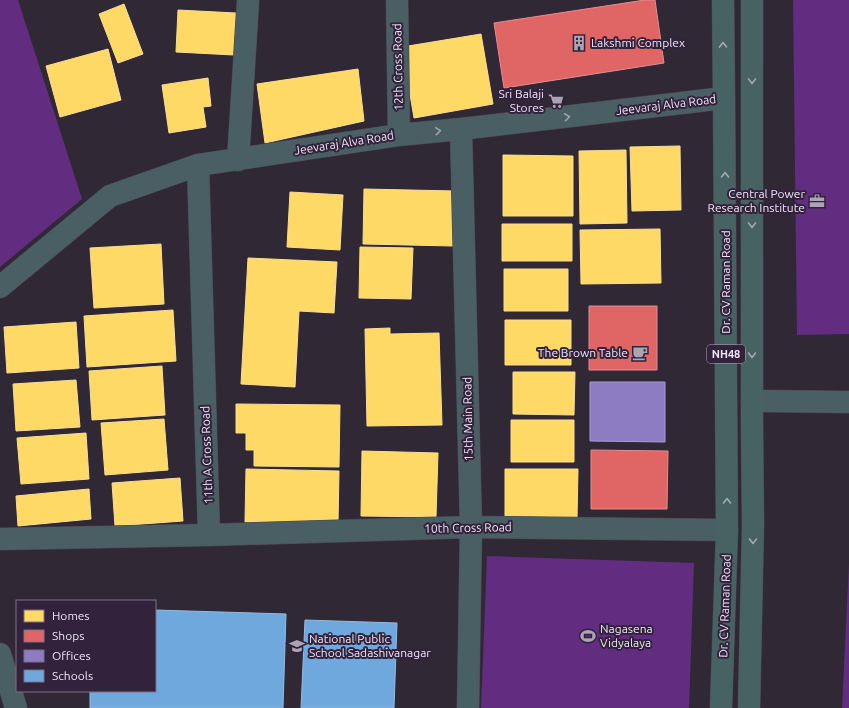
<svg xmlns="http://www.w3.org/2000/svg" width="849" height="708" font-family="Ubuntu,sans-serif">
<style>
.green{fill:#622d81}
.homes{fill:#ffd966;stroke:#fadd91}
.shops{fill:#e06666;stroke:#e48c91}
.offices{fill:#8e7cc3;stroke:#ab9cd2}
.schools{fill:#6fa8dc;stroke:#95bae4}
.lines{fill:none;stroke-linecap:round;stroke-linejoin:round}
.minor-casing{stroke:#4b4350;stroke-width:23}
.highway-casing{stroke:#4b4350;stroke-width:23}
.minor{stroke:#495f63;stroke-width:22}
.highway{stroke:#476263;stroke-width:22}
.oneway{stroke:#a3aab4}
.oneway2{stroke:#9ca2ac}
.labels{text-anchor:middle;stroke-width:4;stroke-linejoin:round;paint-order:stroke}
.shield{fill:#32223c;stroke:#b6aabe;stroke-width:1}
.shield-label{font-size:11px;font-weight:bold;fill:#efe5f6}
.poi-label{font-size:12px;fill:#efe5f6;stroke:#32223c;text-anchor:start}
.street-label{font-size:12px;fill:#efe5f6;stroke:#32223c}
</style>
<rect width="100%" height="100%" fill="#312836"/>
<path class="green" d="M 0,0 L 18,0 L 82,199 L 0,267 Z
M 793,0 L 849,0 L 849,334 L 797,335 Z
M 487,556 L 694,563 L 689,708 L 481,708 Z
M 849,563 L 849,708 L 842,708 Z"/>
<path class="homes" d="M 124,4 L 143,54 L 118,63 L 99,14 Z
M 178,10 L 236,13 L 234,55 L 176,52 Z
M 481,34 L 493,104 L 414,118 L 402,47 Z
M 108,49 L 121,100 L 60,117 L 46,66 Z
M 358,69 L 364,121 L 265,143 L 257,84 Z
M 208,78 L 211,106 L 203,107 L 206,127 L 169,133 L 162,85 Z
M 680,146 L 681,210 L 632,211 L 630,147 Z
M 626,150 L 627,223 L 580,224 L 579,151 Z
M 503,155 L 573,156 L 573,216 L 503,216 Z
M 364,189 L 455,191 L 453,246 L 363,244 Z
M 290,192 L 343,195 L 340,250 L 287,247 Z
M 502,224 L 572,224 L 572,261 L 502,261 Z
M 660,229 L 661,283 L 581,284 L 580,230 Z
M 161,244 L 164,304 L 94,308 L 90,248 Z
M 360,247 L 413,248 L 411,299 L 359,298 Z
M 248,258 L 337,262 L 334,313 L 299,311 L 295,387 L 241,384 Z
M 504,269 L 568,269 L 568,311 L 504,311 Z
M 173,310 L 176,361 L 87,367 L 84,316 Z
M 505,320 L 571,320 L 571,365 L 505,365 Z
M 76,322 L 79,368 L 7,373 L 4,327 Z
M 390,328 L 390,334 L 439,333 L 442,425 L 367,426 L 365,329 Z
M 162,366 L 165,415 L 92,420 L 89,371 Z
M 513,372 L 575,372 L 574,415 L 513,414 Z
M 76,380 L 80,427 L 16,431 L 13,384 Z
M 236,404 L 340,405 L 339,467 L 254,466 L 254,450 L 246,450 L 246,433 L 236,433 Z
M 164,419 L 168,470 L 105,475 L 101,423 Z
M 511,420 L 574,420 L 574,462 L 511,462 Z
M 86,433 L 89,479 L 21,484 L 17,438 Z
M 362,451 L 438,453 L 436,517 L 361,516 Z
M 246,469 L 339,471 L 338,524 L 245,522 Z
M 505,469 L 578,469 L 577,519 L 505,519 Z
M 180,478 L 183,521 L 115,526 L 112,483 Z
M 89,489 L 91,519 L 18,526 L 16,496 Z"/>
<path class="shops" d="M 645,0 L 655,0 L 664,63 L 504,88 L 494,23 Z
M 589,306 L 657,306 L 657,370 L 589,370 Z
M 591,450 L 668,451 L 667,509 L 591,509 Z"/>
<path class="offices" d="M 590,382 L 665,382 L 665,442 L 590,441 Z"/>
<path class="schools" d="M 155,610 L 286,614 L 283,708 L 90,708 L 90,691 L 155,691 Z
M 305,620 L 397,623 L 394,708 L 301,708 Z"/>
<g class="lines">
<g class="minor-casing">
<path id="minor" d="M 397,0 L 399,135
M 461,129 L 471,527 L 468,708
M 238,160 L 248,2
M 0,287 L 110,196 L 198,165 L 399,135 L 461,129 L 724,98
M 752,401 L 849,402
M 209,535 L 471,527 L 727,530
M 0,539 L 209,535 L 198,165
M 0,654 L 16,708"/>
</g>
<g class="highway-casing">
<path id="highway" d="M 721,708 L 727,530 L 724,98 L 723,0
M 749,708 L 753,525 L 752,426 L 752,0"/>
</g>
<use href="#minor" class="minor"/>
<use href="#highway" class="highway"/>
</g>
<defs><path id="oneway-chevron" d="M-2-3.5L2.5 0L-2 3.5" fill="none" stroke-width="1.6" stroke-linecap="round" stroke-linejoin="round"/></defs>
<g class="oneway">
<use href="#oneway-chevron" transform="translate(723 45) rotate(-91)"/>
<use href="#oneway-chevron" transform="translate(752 81) rotate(90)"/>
<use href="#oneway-chevron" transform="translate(725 175) rotate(-90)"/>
<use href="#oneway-chevron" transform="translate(752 225) rotate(90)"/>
<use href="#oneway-chevron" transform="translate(752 355) rotate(90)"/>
<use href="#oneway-chevron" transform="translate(727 501) rotate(-90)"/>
<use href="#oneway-chevron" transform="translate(753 541) rotate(91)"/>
</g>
<g class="oneway2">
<use href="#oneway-chevron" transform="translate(567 117) rotate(-7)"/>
<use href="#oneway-chevron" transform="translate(438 131) rotate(-5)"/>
</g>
<defs>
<g id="building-bare" transform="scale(1.2)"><path d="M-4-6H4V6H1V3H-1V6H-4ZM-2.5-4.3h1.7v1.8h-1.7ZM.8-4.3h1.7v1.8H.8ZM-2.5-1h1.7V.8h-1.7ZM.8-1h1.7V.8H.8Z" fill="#aca3b3" stroke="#32223c" stroke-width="2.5" paint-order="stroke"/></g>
<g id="supermarket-bare" transform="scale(1.2)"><path d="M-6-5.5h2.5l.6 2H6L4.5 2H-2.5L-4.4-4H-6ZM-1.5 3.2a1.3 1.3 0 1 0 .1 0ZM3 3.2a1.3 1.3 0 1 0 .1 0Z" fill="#aca3b3" stroke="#32223c" stroke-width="2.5" paint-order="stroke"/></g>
<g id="office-bare" transform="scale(1.2)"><path d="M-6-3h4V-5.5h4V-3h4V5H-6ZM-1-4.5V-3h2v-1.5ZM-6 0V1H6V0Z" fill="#aca3b3" stroke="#32223c" stroke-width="2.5" paint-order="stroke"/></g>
<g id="cafe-bare" transform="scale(1.2)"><path d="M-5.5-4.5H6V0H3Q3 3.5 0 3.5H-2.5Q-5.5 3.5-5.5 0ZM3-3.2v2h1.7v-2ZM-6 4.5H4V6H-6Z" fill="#aca3b3" stroke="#32223c" stroke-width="2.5" paint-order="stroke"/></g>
<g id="stadium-bare" transform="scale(1.2)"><path d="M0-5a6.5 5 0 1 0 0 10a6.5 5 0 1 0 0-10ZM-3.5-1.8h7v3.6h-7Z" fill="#aca3b3" stroke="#32223c" stroke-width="2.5" paint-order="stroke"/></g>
<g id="school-bare" transform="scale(1.2)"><path d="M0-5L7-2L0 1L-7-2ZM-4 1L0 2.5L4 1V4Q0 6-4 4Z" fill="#aca3b3" stroke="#32223c" stroke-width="2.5" paint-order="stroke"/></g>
</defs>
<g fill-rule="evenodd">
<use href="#building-bare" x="579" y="43"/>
<use href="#supermarket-bare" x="556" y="101"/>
<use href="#office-bare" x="817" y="201"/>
<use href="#cafe-bare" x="640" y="353"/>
<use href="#stadium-bare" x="588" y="636"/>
<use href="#school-bare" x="297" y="646"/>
</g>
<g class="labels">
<rect class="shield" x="707" y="345" width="38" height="18" rx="3"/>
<g class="shield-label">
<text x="726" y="358">NH48</text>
</g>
<g class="poi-label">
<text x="591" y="47">Lakshmi Complex</text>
<text x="544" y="98" text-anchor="end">Sri Balaji<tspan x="544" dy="14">Stores</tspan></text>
<text x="805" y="198" text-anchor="end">Central Power<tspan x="805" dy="14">Research Institute</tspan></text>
<text x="628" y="357" text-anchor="end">The Brown Table</text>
<text x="600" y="633">Nagasena<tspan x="600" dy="14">Vidyalaya</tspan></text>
<text x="309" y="643">National Public<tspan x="309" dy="14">School Sadashivanagar</tspan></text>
</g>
<g class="street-label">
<text transform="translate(398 67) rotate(-91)" y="4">12th Cross Road</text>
<text transform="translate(666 105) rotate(-7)" y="4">Jeevaraj Alva Road</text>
<text transform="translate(344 143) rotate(-9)" y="4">Jeevaraj Alva Road</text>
<text transform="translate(726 282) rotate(-90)" y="4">Dr. CV Raman Road</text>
<text transform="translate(468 419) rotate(-91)" y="4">15th Main Road</text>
<text transform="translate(207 455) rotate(-92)" y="4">11th A Cross Road</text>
<text transform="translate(468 528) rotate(-1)" y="4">10th Cross Road</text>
<text transform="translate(725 606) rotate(-88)" y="4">Dr. CV Raman Road</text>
</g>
</g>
<rect x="16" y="600" width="140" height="92" fill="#32223c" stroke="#7e7086"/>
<rect x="24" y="610" width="20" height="12" fill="#ffd966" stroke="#7e7086"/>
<text x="52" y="620" font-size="12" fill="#efe5f6">Homes</text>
<rect x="24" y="630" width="20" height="12" fill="#e06666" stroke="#7e7086"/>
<text x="52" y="640" font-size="12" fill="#efe5f6">Shops</text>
<rect x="24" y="650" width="20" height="12" fill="#8e7cc3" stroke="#7e7086"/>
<text x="52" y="660" font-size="12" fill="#efe5f6">Offices</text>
<rect x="24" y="670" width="20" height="12" fill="#6fa8dc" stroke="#7e7086"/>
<text x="52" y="680" font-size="12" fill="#efe5f6">Schools</text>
</svg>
